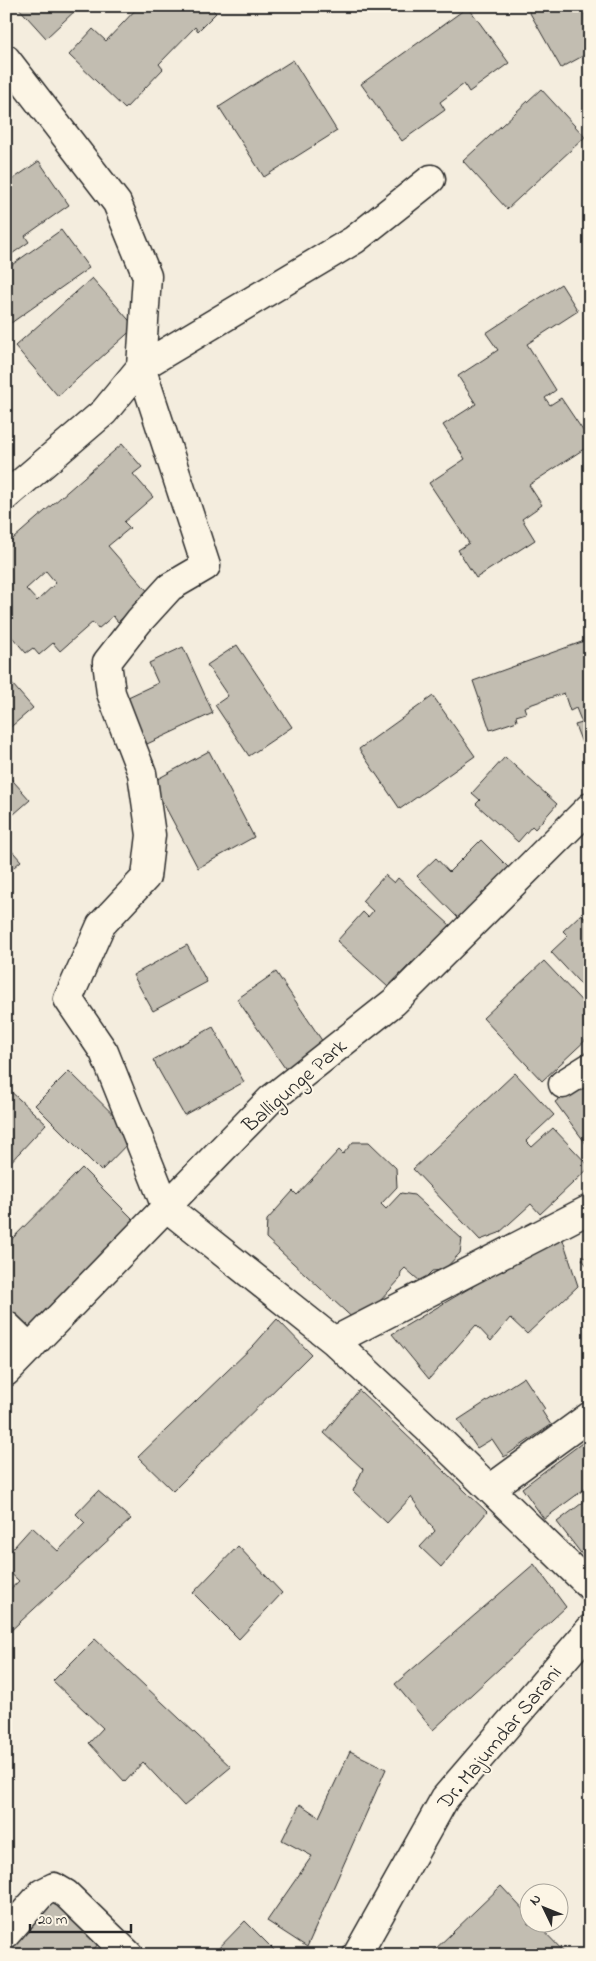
<svg xmlns="http://www.w3.org/2000/svg" width="596" height="1961" font-family="'Indie Flower',sans-serif">
<style>
.building{fill:#c2bdb1;stroke:#2b2b2b;fill-rule:evenodd}
.lines{fill:none;stroke-linecap:round;stroke-linejoin:round}
.minor-casing{stroke:#2b2b2b;stroke-width:31}
.minor{stroke:#fcf5e5;stroke-width:28}
.labels{text-anchor:middle;stroke-width:4;stroke-linejoin:round;paint-order:stroke}
.street-label{font-size:21px;fill:#2b2b2b;stroke:#fcf5e5}
</style>
<rect width="100%" height="100%" fill="#f4edde"/>
<filter id="ink" filterUnits="userSpaceOnUse"><feTurbulence type="fractalNoise" baseFrequency=".02" numOctaves="2"/><feDisplacementMap in="SourceGraphic" scale="10" xChannelSelector="R" yChannelSelector="G"/><feConvolveMatrix kernelMatrix="1 2 1 2 8 2 1 2 1" color-interpolation-filters="sRGB"/></filter>
<g filter="url(#ink)">
<path class="building" d="M 17,6 L 76,6 L 78,8 L 46,38 Z
M 139,6 L 215,6 L 212,9 L 216,13 L 198,31 L 195,27 L 159,64 L 163,69 L 125,109 L 69,55 L 93,29 L 106,41 Z
M 526,6 L 590,6 L 590,52 L 561,68 Z
M 468,7 L 509,63 L 469,92 L 464,84 L 440,102 L 445,110 L 402,141 L 361,84 Z
M 293,60 L 337,131 L 264,177 L 219,107 Z
M 541,89 L 585,137 L 507,209 L 463,161 Z
M 39,161 L 69,205 L 25,236 L 29,242 L 6,258 L 6,184 Z
M 61,230 L 89,268 L 11,323 L 6,316 L 6,269 Z
M 92,278 L 135,327 L 58,396 L 15,346 Z
M 561,284 L 578,311 L 527,344 L 556,390 L 545,398 L 550,405 L 561,398 L 590,441 L 590,445 L 529,485 L 542,505 L 522,519 L 535,540 L 476,578 L 458,550 L 469,543 L 429,483 L 465,459 L 443,425 L 476,404 L 458,376 L 498,350 L 486,333 Z
M 122,444 L 142,467 L 133,474 L 153,497 L 124,522 L 130,528 L 108,546 L 150,594 L 118,622 L 113,616 L 98,629 L 93,622 L 60,651 L 53,643 L 39,655 L 33,648 L 26,653 L 6,630 L 6,545 ZM 46,571 L 56,583 L 37,601 L 26,589 Z
M 590,639 L 590,744 L 588,741 L 582,743 L 575,725 L 582,723 L 576,708 L 570,711 L 564,693 L 524,707 L 526,713 L 516,716 L 517,721 L 490,730 L 473,681 Z
M 237,645 L 292,727 L 249,756 L 215,705 L 228,696 L 207,665 Z
M 183,647 L 213,713 L 147,744 L 126,698 L 158,683 L 149,663 Z
M 6,677 L 33,708 L 6,731 Z
M 433,696 L 475,756 L 400,809 L 359,749 Z
M 209,751 L 254,837 L 198,868 L 152,782 Z
M 505,757 L 557,804 L 535,829 L 532,826 L 518,842 L 476,804 L 480,800 L 472,793 Z
M 6,773 L 30,800 L 6,821 Z
M 481,840 L 510,869 L 459,919 L 417,876 L 436,858 L 449,872 Z
M 6,844 L 21,861 L 6,874 Z
M 385,875 L 394,883 L 398,878 L 450,925 L 429,949 L 417,966 L 412,962 L 388,987 L 337,941 L 363,912 L 368,917 L 373,911 L 362,901 Z
M 581,914 L 590,924 L 590,994 L 551,952 L 568,936 L 563,931 Z
M 187,945 L 207,982 L 153,1011 L 133,975 Z
M 544,961 L 590,1010 L 590,1036 L 542,1081 L 483,1018 Z
M 276,972 L 325,1045 L 287,1071 L 237,999 Z
M 213,1027 L 244,1082 L 184,1115 L 153,1060 Z
M 69,1071 L 135,1136 L 101,1171 L 35,1105 Z
M 515,1073 L 554,1115 L 526,1141 L 532,1147 L 553,1128 L 590,1167 L 540,1214 L 531,1204 L 499,1233 L 480,1240 L 413,1169 Z
M 590,1076 L 590,1149 L 555,1102 Z
M 6,1087 L 46,1124 L 6,1167 Z
M 353,1142 L 369,1142 L 396,1168 L 397,1187 L 381,1204 L 386,1209 L 401,1193 L 414,1195 L 462,1239 L 460,1253 L 444,1270 L 432,1271 L 421,1282 L 405,1268 L 401,1272 L 400,1279 L 359,1324 L 266,1238 L 267,1220 L 293,1191 L 297,1195 L 339,1150 L 343,1154 Z
M 82,1168 L 141,1227 L 26,1344 L 6,1324 L 6,1245 Z
M 561,1234 L 578,1286 L 527,1334 L 510,1318 L 491,1341 L 476,1325 L 429,1379 L 392,1334 Z
M 590,1254 L 590,1270 L 582,1259 Z
M 277,1319 L 311,1354 L 173,1491 L 138,1457 L 254,1345 Z
M 524,1377 L 545,1409 L 542,1411 L 551,1425 L 504,1457 L 492,1439 L 477,1448 L 458,1420 Z
M 359,1390 L 487,1512 L 441,1567 L 420,1547 L 435,1531 L 411,1497 L 387,1523 L 353,1491 L 363,1469 L 324,1433 Z
M 590,1437 L 590,1485 L 544,1519 L 522,1488 Z
M 98,1491 L 131,1519 L 6,1635 L 6,1593 L 19,1581 L 6,1569 L 6,1556 L 32,1527 L 58,1551 L 85,1523 L 76,1514 Z
M 590,1497 L 590,1565 L 557,1522 Z
M 238,1546 L 282,1593 L 239,1639 L 193,1593 Z
M 534,1564 L 566,1607 L 433,1730 L 395,1684 Z
M 95,1639 L 231,1767 L 184,1806 L 143,1762 L 125,1782 L 89,1743 L 103,1728 L 53,1681 Z
M 350,1751 L 386,1769 L 307,1947 L 267,1921 L 312,1856 L 282,1840 L 300,1804 L 319,1817 Z
M 501,1886 L 528,1915 L 528,1924 L 537,1924 L 567,1955 L 429,1955 Z
M 54,1892 L 99,1943 L 89,1955 L 6,1955 L 6,1943 Z
M 245,1921 L 279,1955 L 212,1955 Z"/>
<g class="lines">
<g class="minor-casing">
<path id="minor" d="M 6,59 L 117,203 L 147,276 L 141,367 L 104,412 L 6,496
M 431,179 L 354,240 L 141,367 L 206,566 L 170,587 L 139,621 L 107,662 L 111,693 L 142,773 L 151,835 L 146,877 L 101,925 L 68,999 L 104,1052 L 166,1207 L 334,1341 L 428,1429 L 590,1586
M 563,1084 L 590,1067
M 6,1325 L 30,1348
M 334,1341 L 590,1209
M 6,1372 L 270,1100 L 394,1002 L 590,807
M 490,1489 L 590,1416
M 6,1934 L 42,1893 L 54,1887 L 66,1894 L 129,1955
M 357,1955 L 445,1798 L 590,1629"/>
</g>
<use href="#minor" class="minor"/>
</g>
</g>
<g class="labels">
<g class="street-label">
<text transform="translate(294 1085) rotate(-41)" y="7">Balligunge Park</text>
<text transform="translate(499 1737) rotate(-50)" y="7">Dr. Majumdar Sarani</text>
</g>
</g>
<rect width="596" height="1961" fill="none" stroke="#fcf5e5" stroke-width="25"/>
<rect x="12" y="12" width="571" height="1936" fill="none" stroke="#2b2b2b" stroke-width="2" filter="url(#ink)"/>
<g transform="translate(544 1908) rotate(313)"><circle r="24" fill="#fcf5e5" stroke="#a8a49b"/>
<path d="M0-4L9 19L0 12L-9 19Z" fill="#2b2b2b"/>
<text y="-8" font-size="14" font-weight="bold" text-anchor="middle" fill="#2b2b2b">N</text>
</g>
<path d="M30 1924v8h101v-8" fill="none" stroke="#2b2b2b" stroke-width="2.5"/>
<text x="38" y="1924" font-size="15" fill="#2b2b2b" stroke="#fcf5e5" stroke-width="4" paint-order="stroke">20 m</text>
</svg>
